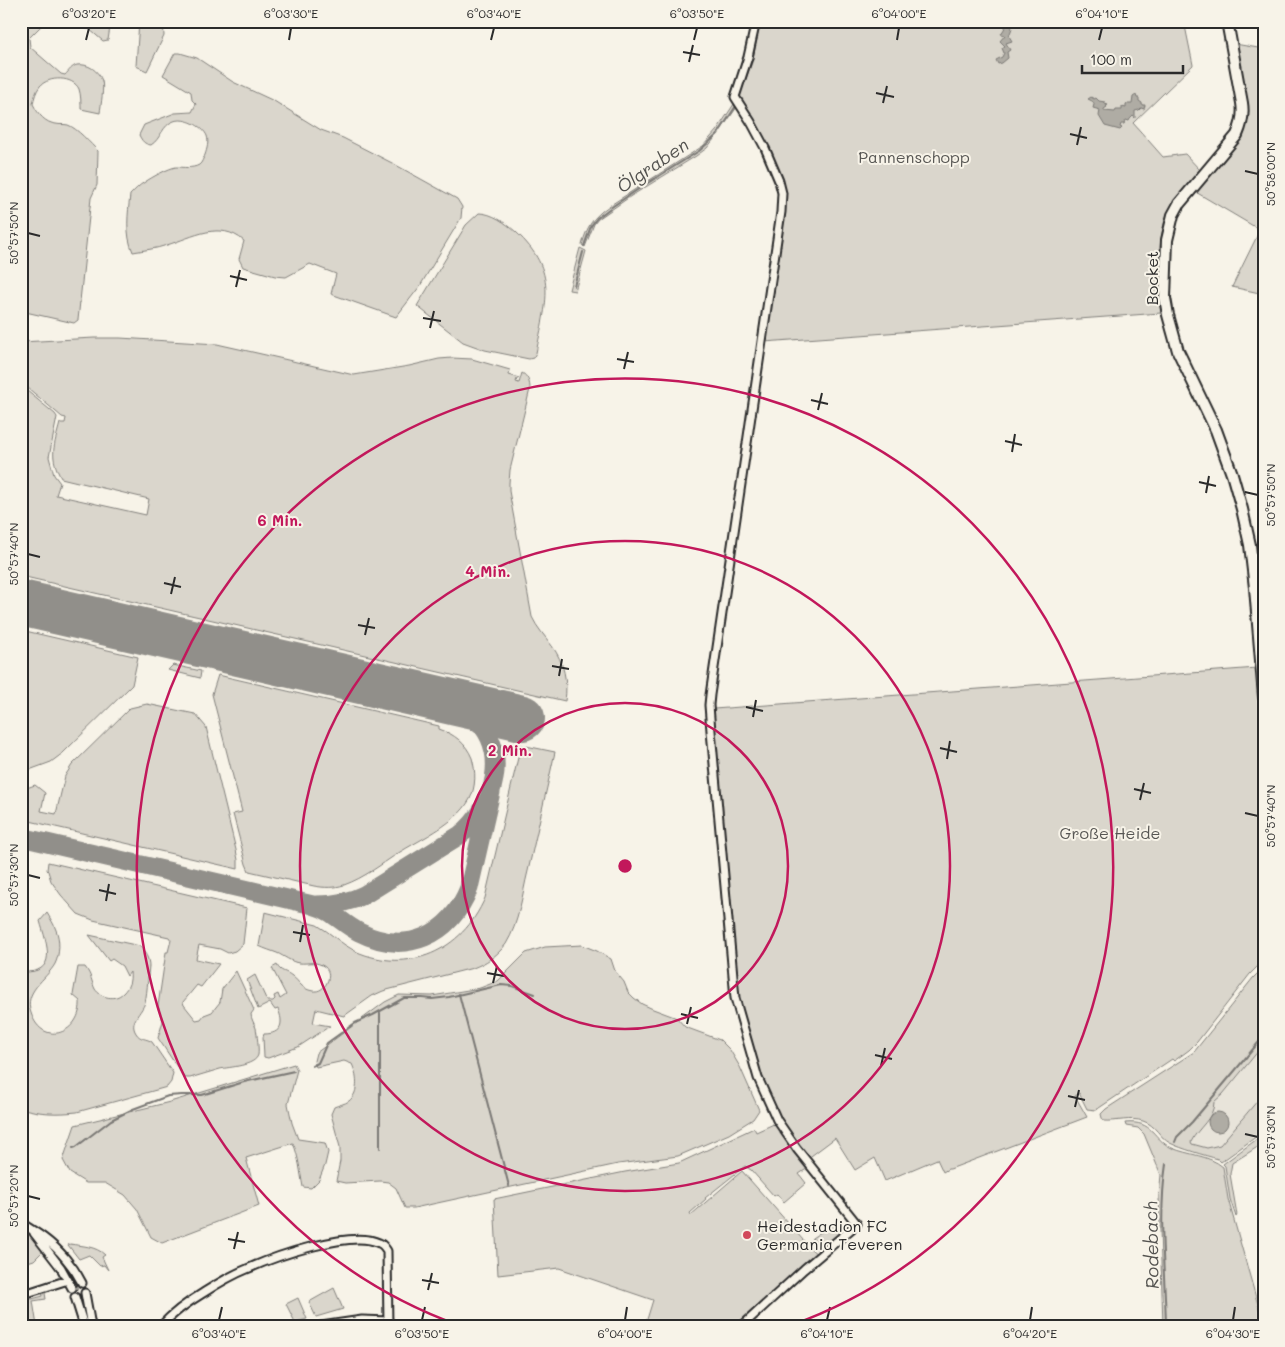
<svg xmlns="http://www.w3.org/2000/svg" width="1285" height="1347" font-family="Mali,sans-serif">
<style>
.built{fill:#e8e4da}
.green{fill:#dad6cc;stroke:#82807c}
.water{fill:#afaca4;stroke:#7a7874}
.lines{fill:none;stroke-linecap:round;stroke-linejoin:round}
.stream{stroke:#7a7874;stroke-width:2}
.taxiway{stroke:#918f8a;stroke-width:19}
.runway{stroke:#918f8a;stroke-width:46}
.street-casing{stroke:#2b2b2b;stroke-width:11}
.secondary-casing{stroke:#2b2b2b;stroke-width:14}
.street{stroke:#f7f3e8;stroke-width:7}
.secondary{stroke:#f7f3e8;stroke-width:10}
.ticks{fill:none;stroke:#2b2b2b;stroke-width:2}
.ring{fill:none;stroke:#c2185b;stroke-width:2.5}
.poi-dot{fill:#d1495b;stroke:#f7f3e8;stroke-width:2}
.labels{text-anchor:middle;stroke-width:4;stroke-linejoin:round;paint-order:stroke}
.park-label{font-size:16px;fill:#575653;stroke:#f7f3e8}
.street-label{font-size:16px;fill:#2b2b2b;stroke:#f7f3e8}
.poi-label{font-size:16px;fill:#2b2b2b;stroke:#f7f3e8;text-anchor:start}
.water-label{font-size:18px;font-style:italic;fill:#53524f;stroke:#f7f3e8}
.centre{fill:#c2185b;stroke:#f7f3e8;stroke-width:2.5}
.ring-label{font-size:15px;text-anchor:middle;font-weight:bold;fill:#c2185b;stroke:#f7f3e8;stroke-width:4;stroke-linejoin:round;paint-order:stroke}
.neatline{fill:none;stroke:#2b2b2b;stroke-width:2}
.ticks-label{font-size:12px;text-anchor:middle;fill:#2b2b2b}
</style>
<rect width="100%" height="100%" fill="#f7f3e8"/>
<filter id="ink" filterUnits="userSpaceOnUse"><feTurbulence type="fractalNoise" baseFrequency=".02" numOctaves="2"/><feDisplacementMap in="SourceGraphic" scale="10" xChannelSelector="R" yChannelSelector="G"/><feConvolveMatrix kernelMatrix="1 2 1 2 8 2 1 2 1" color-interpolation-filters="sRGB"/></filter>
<g filter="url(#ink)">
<path class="built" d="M 1264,1044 L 1264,1093 L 1220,1145 L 1207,1148 L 1192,1144 L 1191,1142 L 1195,1135 L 1201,1126 L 1207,1121 L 1212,1113 L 1214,1107 L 1214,1102 L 1223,1094 Z"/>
<path class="green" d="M 21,21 L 41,21 L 43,24 L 29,38 L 30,47 L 61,74 L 65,75 C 69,71 72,66 77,65 C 88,63 99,71 102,81 C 104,88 101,104 100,113 L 81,109 C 81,103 81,95 79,89 C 73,76 49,76 40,86 C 36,91 34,98 33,104 C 38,114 45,123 56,124 C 60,125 64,124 68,125 C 77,128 91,144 98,151 L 97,185 L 91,198 L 78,320 L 74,323 L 21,311 Z
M 77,21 L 111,21 L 108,40 L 103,41 L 89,29 L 80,28 Z
M 139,21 L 163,21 L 164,36 L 147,71 L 136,66 Z
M 758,21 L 1184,21 L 1193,65 L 1133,123 L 1163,157 L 1185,154 L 1200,170 C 1191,181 1179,193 1171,206 C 1156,231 1158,285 1161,313 L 764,342 L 783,192 L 737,97 Z
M 1235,44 L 1264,49 L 1264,294 L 1232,287 L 1260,230 L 1194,191 L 1232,149 L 1240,136 Z
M 175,53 L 180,53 L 197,58 L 233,82 L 274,101 L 321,130 L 343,138 L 394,164 L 457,199 L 462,207 L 461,218 L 420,286 L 396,317 L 331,294 L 336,274 L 310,264 L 286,277 L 275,276 L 243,267 L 239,259 L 244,241 C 220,220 193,237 167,245 C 156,249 144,250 133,252 C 125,234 128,214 130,195 C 135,190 139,185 145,182 C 152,177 169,168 176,167 C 183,167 192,169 199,165 C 202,163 203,158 205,155 C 207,149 209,142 207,136 C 203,126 185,117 174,121 C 162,125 161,139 151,145 C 144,144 142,141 139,135 L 144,125 L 175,113 L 192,112 L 196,104 L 192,100 L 191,92 L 163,75 Z
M 734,104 L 737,107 L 721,130 L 707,148 L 696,156 L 631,196 L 598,219 L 594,224 L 585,247 L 582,245 C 587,226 593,217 609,206 L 703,146 L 717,130 Z
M 479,213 C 492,213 506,223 516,232 C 559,272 546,302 536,353 L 533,358 L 529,359 L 485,350 L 463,342 L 417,306 L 466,225 Z
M 580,248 L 586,251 L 575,291 L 569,290 Z
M 94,338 L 120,338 L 217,344 L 354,375 L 409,366 L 439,359 L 452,358 L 472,359 L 510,370 L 509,375 L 519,378 L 517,379 L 516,382 L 519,383 L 522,373 C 528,376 530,383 530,389 L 510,470 L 509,483 L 509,491 L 532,617 C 537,628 545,636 552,646 C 564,662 568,682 565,701 L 21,576 L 21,386 L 55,414 L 57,417 L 49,457 L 54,475 L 60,483 L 56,495 L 146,515 L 149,499 L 61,478 C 49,456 54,446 60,423 L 65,423 L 66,418 L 62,417 L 21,382 L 21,342 Z
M 21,630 L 138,657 L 132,685 L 63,753 L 51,762 L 21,773 Z
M 173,665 L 201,671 L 200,678 L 168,670 Z
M 1257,668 L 1264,751 L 1264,960 L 1250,974 L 1197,1042 L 1189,1050 L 1174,1061 L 1172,1059 L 1096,1110 L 1087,1109 L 1079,1093 L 1075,1096 L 1087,1117 L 950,1169 L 948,1169 L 943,1172 L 937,1159 L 885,1181 L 875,1158 L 855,1170 L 835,1138 L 807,1159 L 779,1120 L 766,1095 L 737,1001 L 713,728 L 714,709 Z
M 218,675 L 439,726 L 439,729 C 454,734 466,743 472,758 C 476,772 476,786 470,799 C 466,806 461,812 455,817 C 439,831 418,841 400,852 C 383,863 364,878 344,885 C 334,888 325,888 314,886 L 249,871 L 246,864 L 233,814 L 242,812 L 212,694 Z
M 147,704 L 195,714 L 206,727 L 236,850 L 238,860 L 238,869 L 21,819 L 21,790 L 35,785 L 45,793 L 41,811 L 56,814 L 65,776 L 72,765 L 130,708 Z
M 521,745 L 555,752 C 546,792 537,832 528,871 C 522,895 519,923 506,944 C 497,956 486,963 473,968 L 383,991 L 372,996 L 344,1016 L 316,1009 L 313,1023 L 330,1026 L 298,1047 L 268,1058 L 264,1057 L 263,1037 L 264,1034 C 282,1034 284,1023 278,1009 L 275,1010 L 270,1003 L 258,1009 L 247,980 L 255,975 L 267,1001 L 273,1001 L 275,999 L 274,996 L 278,994 L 280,999 L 286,995 L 272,968 L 277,965 C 280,972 286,971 292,976 C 300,982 301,989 313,991 C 325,993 334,975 325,967 C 315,960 309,964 299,963 C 291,962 284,956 277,953 C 272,951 265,949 259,946 L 265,912 L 317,925 C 330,932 341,944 355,951 C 409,975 462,951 485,898 Z
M 21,856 L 29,858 L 27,876 L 21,883 Z
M 48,862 L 247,908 L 243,944 L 235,951 L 228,953 L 220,949 L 199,945 L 196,959 L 219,964 L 201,987 L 197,985 L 183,1002 L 184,1005 L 196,1020 L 201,1019 L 204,1015 L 212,1012 L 220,1002 L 222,989 L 236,971 L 254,1010 L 251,1014 C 251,1019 254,1023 256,1028 C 257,1033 259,1050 258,1055 C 255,1066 229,1067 220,1069 C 210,1072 200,1075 190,1078 L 186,1078 L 183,1076 L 158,1038 L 163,1021 L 158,1006 L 166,952 L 168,952 L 171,940 L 169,937 L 93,920 L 78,914 L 61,895 L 51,881 L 48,871 L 47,870 Z
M 47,913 C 50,918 54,924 56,930 C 60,939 60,954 55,964 C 46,980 23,991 31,1013 C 43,1049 82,1032 80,1001 L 73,995 L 78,967 L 85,967 C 92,976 91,981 95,989 C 101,998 115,1001 123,993 C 129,987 131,981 130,972 L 127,976 L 122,966 L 112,959 L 109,961 L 89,935 L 140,946 C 145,953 149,958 149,966 C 148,975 147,999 144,1005 C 140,1014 129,1022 136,1033 C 140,1040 147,1038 152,1042 L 173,1073 L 171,1082 L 167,1087 L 77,1112 C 58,1114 40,1114 21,1108 L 21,972 C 59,974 47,945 40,921 Z
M 582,945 L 597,951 L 611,959 L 615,971 L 624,982 L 628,992 L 634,998 L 642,1004 L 653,1009 L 677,1018 L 685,1027 L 720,1040 L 730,1050 L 740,1067 L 759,1110 L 753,1119 L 729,1134 L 678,1156 L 618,1164 L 414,1208 L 405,1208 L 396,1188 L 388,1182 L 380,1181 L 345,1183 L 336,1181 L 340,1161 L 340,1147 L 331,1114 L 334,1107 C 338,1105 345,1104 349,1101 C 360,1092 357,1075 352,1064 L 344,1061 L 316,1067 L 314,1061 L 316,1053 L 385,1002 L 399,995 L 432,996 L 480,988 L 498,981 L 526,953 L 545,947 Z
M 1264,967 L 1264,1044 L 1223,1094 L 1214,1102 C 1214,1119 1198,1127 1191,1142 L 1192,1144 L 1207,1148 L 1220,1145 L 1264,1093 L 1264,1131 L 1221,1162 L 1218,1159 C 1204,1155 1182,1149 1170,1143 C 1160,1138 1156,1125 1143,1121 C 1131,1117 1116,1122 1104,1121 L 1102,1118 L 1101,1114 L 1106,1109 L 1194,1052 L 1253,978 Z
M 294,1064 L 297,1070 L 288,1104 L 292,1123 L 298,1139 L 325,1143 L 328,1152 L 325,1165 L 319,1180 L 311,1188 L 303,1187 C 300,1172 299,1157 293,1143 L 246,1158 L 259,1206 L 162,1243 L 151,1237 L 137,1209 L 125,1195 L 105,1183 L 86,1183 L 70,1173 L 63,1160 L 75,1125 L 170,1102 Z
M 776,1123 L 808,1168 L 799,1174 L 806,1183 L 784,1202 L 777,1194 L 774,1196 L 751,1170 L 745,1166 L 705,1198 L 706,1199 L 690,1213 L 691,1215 L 742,1171 L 811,1249 L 818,1255 L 739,1326 L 645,1326 L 653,1300 L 559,1268 L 498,1275 L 494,1199 L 625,1172 L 679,1163 L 754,1128 L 756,1132 Z
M 1125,1123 C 1154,1120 1152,1139 1172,1148 C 1188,1155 1209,1155 1223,1167 L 1228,1199 L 1264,1326 L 1163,1326 L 1159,1196 L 1161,1175 L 1144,1134 L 1138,1128 L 1126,1126 Z
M 1264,1134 L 1264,1143 L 1232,1163 L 1230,1174 L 1237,1215 L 1236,1217 L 1230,1199 L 1225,1166 L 1223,1164 Z
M 835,1222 L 843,1232 L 820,1252 L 814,1247 L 817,1243 L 812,1238 C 820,1232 828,1229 835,1222 Z
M 21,1229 C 29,1235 41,1242 42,1252 L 34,1260 L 21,1264 Z
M 70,1244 C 82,1246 96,1246 105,1255 L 102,1257 L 108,1270 L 104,1265 L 100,1266 L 89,1255 L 79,1259 L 68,1245 Z
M 334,1288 L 343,1309 L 316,1317 L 309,1302 Z
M 42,1292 L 45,1293 L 46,1299 L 33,1301 L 37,1326 L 21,1326 L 21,1302 L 43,1296 Z
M 298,1298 L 307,1319 L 295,1322 L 286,1304 Z"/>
<path class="water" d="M 1001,21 L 1014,21 L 1010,24 L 1012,28 L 1009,36 L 1012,41 L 1006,43 L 1010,50 L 1007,52 L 1008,58 L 1002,63 L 998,64 L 996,60 L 1002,57 L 1004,53 L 1002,48 L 1005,46 L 1000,41 L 1005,35 L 1001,34 L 1006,26 Z
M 1136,95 L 1137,98 L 1139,98 L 1139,101 L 1142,103 L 1142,105 L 1145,105 L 1144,109 L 1141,108 L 1139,110 L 1135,111 L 1135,118 L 1133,116 L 1130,119 L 1129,121 L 1126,120 L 1124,124 L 1121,124 L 1120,127 L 1122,128 L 1120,130 L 1105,126 L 1099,116 L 1100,110 L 1093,108 C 1095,102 1094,102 1088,99 L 1091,97 L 1094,99 L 1096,98 L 1099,101 L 1105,102 L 1105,104 L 1108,105 L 1106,106 L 1107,107 L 1104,109 L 1104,111 L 1115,112 L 1116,110 L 1122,110 L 1122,107 L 1126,108 L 1126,104 L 1132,104 L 1133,97 Z
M1208 1122a10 10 0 1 1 20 0a10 10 0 1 1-20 0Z"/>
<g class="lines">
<path class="stream" d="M 739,96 L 752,61 L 760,21
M 584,246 L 591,226 L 597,218 L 613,206 L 643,186 L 699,151 L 718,134 L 736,106
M 574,286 L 583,252
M 459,994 L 509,1186
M 380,1013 L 380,1148
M 312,1066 L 318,1063 L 327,1043 L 355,1023 L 373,1015 L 404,998 L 422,998 L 432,999 L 449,997 L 501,985 L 512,986 L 535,994
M 1175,1142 L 1177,1137 L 1192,1122 L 1264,1036
M 73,1148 L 76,1147 L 111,1120 L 133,1109 L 168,1096 L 182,1095 L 202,1095 L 244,1082 L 294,1071
M 1166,1326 C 1165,1272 1158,1217 1166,1164"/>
<path class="taxiway" d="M 21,837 L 313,905 C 334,911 341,923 359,932 C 406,956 450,936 469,888 L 491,792
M 317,905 C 334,905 348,903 364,895 L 460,835 C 496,807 511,749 473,716 C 465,709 456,705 446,701"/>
<path class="runway" d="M 21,603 L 522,718"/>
<g class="street-casing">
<path id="street" d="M 21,1223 C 29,1228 37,1233 44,1238 C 59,1249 74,1267 82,1283
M 34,1233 L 61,1268 L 72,1288
M 85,1293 L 91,1326
M 21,1295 L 68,1280
M 75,1297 L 84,1326
M 161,1326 C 173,1313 188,1302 203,1293 C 217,1284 232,1275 247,1269 C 274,1257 352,1229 379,1243 C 383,1244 385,1248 387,1251 L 388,1326
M 321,1326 L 362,1320 L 389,1321
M 742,1326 L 804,1269 L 857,1224 L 797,1149 L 777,1120 L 758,1078 L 735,998 L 711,731 L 709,705 L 710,695 L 781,212 L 782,193 L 779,181 L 765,148 L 751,122 L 735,97 L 748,57 L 756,21"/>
</g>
<g class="secondary-casing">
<path id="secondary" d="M 1227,21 L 1242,103 C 1244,115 1242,124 1237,135 L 1179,204 L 1173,215 L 1167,240 L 1165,298 L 1168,315 L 1178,351 L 1216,430 L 1232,474 L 1242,509 L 1250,545 L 1255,588 L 1264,697"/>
</g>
<use href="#street" class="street"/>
<use href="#secondary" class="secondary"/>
</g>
</g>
<path class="ticks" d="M 86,40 L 89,28M 289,40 L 291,28M 491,40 L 494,28M 694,40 L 697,28M 897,40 L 899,28M 1099,40 L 1102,28M 683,52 L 700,55M 689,62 L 693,45M 876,93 L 894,97M 883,103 L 887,86M 1070,134 L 1087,138M 1077,145 L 1081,127M 1245,171 L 1258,174M 28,233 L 40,236M 230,276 L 247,280M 236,287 L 240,270M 423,318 L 441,321M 430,328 L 434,311M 617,359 L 634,362M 624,369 L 628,352M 811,400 L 828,404M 818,410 L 822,393M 1005,441 L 1022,445M 1012,452 L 1015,434M 1199,482 L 1216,486M 1245,492 L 1258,495M 1206,493 L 1209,476M 28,554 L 40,557M 164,583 L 181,587M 171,594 L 175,577M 358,625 L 375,628M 365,635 L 369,618M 552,666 L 569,669M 559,676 L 562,659M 746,707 L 763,711M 753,717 L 756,700M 940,748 L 957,752M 947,759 L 950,741M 1134,789 L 1151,793M 1140,800 L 1144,783M 1245,813 L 1258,816M 28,875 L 40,878M 99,890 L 116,894M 106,901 L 109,884M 293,932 L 310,935M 300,942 L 303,925M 487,973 L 504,976M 493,983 L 497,966M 681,1014 L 698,1018M 687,1024 L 691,1007M 875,1055 L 892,1059M 881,1066 L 885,1048M 1068,1096 L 1085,1100M 1075,1107 L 1079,1090M 1245,1134 L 1258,1137M 28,1196 L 40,1199M 228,1239 L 245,1242M 234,1249 L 238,1232M 422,1280 L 439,1283M 428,1290 L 432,1273M 219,1320 L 222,1307M 422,1320 L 425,1307M 625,1320 L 627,1307M 827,1320 L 830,1307M 1030,1320 L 1032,1307M 1233,1320 L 1235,1307"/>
<g class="ring">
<circle cx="625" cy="866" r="163"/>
<circle cx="625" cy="866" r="325"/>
<path d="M458 1325A488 488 0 1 1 792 1325"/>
</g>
<circle class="poi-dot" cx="747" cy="1235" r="5"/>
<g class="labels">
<g class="park-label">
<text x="914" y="163">Pannenschopp</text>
<text x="1110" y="839">Große Heide</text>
</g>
<g class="street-label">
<text transform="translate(1152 278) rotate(-90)" y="6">Bocket</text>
</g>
<g class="poi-label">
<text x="757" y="1232">Heidestadion FC<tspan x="757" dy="18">Germania Teveren</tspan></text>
</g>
<g class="water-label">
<text transform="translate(653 166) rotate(-34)" y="6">Ölgraben</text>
<text transform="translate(1152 1245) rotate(-91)" y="6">Rodebach</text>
</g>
</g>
<circle cx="625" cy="866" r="8" class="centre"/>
<g class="ring-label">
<text x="280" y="526">6 Min.</text>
<text x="488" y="577">4 Min.</text>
<text x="510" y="756">2 Min.</text>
</g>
<rect width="1285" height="1347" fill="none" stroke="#f7f3e8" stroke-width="55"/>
<path d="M1082 65v8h101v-8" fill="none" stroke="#2b2b2b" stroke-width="2.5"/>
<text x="1090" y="65" font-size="15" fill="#2b2b2b" stroke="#f7f3e8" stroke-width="4" paint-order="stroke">100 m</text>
<rect x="28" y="28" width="1230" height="1292" class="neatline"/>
<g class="ticks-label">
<text x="89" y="18">6°03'20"E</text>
<text x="291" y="18">6°03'30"E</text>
<text x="494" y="18">6°03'40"E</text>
<text x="697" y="18">6°03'50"E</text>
<text x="899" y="18">6°04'00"E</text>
<text x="1102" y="18">6°04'10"E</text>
<text transform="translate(1271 174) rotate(-90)" y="4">50°58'00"N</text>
<text transform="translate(14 233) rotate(-90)" y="4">50°57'50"N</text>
<text transform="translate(1271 495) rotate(-90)" y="4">50°57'50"N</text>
<text transform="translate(14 554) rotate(-90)" y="4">50°57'40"N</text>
<text transform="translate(1271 816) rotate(-90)" y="4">50°57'40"N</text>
<text transform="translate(14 875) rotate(-90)" y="4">50°57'30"N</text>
<text transform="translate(1271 1137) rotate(-90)" y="4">50°57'30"N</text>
<text transform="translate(14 1196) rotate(-90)" y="4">50°57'20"N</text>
<text x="219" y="1338">6°03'40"E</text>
<text x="422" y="1338">6°03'50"E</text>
<text x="625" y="1338">6°04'00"E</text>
<text x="827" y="1338">6°04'10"E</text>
<text x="1030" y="1338">6°04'20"E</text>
<text x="1233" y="1338">6°04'30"E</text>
</g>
</svg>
